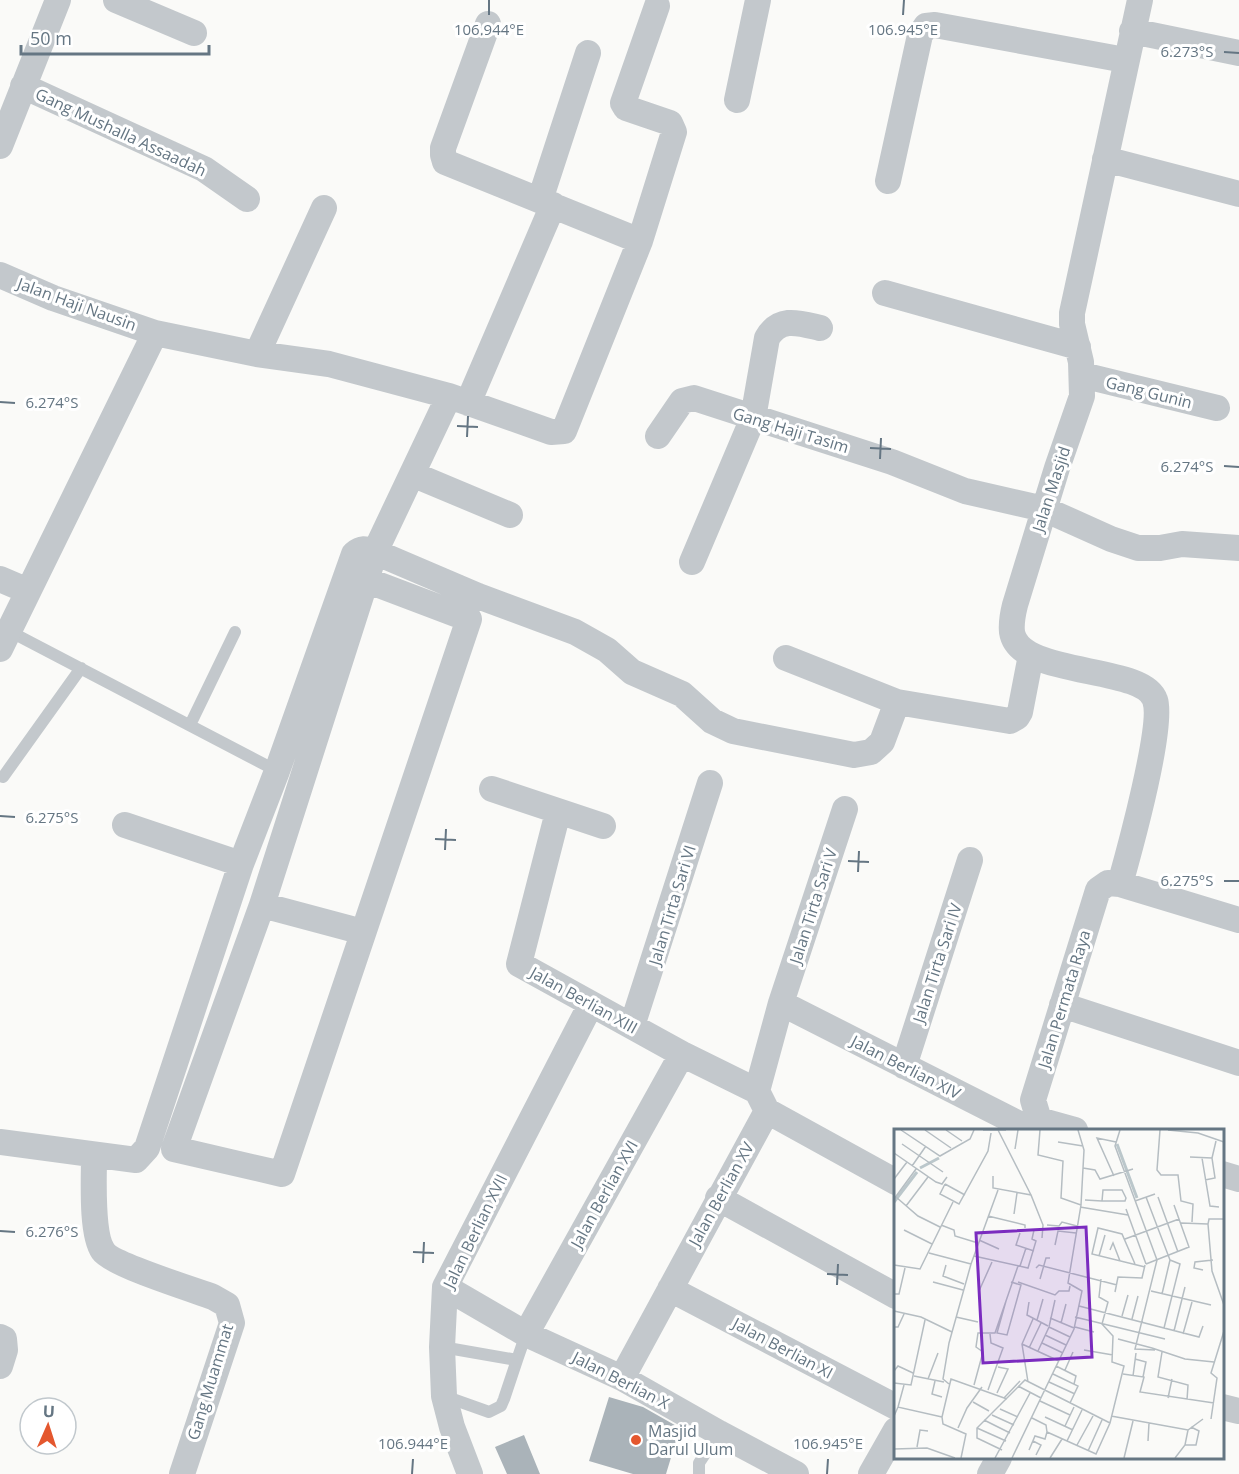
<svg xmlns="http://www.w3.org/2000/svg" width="1239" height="1474" font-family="'Open Sans',sans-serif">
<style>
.building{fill:#aab3b9}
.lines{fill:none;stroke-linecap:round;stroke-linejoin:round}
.service{stroke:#c3c8cc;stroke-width:12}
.minor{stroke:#c3c8cc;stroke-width:26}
.ticks{fill:none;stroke:#657683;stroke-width:2}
.poi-dot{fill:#e4572e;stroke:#fff;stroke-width:2}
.labels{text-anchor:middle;stroke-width:6;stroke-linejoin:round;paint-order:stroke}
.street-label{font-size:16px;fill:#657683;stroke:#fff}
.poi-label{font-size:16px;fill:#657683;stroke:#fff;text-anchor:start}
.inset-river{fill:none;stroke:#bbc7cb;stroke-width:3}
.inset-road{fill:none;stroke:#b5bdc2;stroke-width:1.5}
.view{fill:#7b2cbf;fill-opacity:0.15;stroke:#7b2cbf;stroke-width:3}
.inset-edge{fill:none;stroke:#657683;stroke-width:3}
.ticks-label{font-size:15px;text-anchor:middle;fill:#657683;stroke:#fff;stroke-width:6;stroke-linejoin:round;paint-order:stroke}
</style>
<rect width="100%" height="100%" fill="#fafaf8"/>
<path class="building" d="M 609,1397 L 643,1407 L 680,1428 L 666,1474 L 633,1474 L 589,1461 Z
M 524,1435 L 540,1474 L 507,1474 L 495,1447 Z"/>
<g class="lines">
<path class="service" d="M 9,631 L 277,771
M 190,725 L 235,632
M 3,777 L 81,668
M 442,1347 L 517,1360 L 526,1334
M 444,1396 L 489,1412 L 501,1406 L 504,1399 L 517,1360
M 699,1474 L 699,1463 L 719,1433"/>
<path class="minor" d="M 116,0 L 194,33
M 488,24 L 443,148 L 443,155 L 445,162 L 640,241
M 1132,31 L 1239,53
M 23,86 L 204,169 L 247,199
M 737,100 L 758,0
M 0,146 L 58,0
M 1105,159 L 1239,194
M 888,181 L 920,35 L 926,26 L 935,25 L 1125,60
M 540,200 L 588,53
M 0,275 L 53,298 L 155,333 L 257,354 L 329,364 L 449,396 L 551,432 L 564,431 L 640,241 L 674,132 L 670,123 L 626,108 L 623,103 L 657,6
M 885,293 L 1078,347
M 257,354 L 324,208
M 1082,375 L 1217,408
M 468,403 L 553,205
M 658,436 L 682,401 L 694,398 L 892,462 L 965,491 L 1044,509 L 1111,539 L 1138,548 L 1160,548 L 1182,544 L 1239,548
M 412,474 L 510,515
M 692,562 L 753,418 L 767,338 C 780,316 799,323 820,328
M 0,579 L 28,591
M 366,580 L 469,619 L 282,1174 L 174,1149 L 262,905 L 375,552 L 449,396
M 0,649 L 155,333
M 786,658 L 897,702
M 492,789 L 603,826
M 558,812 L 519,964 L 682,1054 L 757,1091
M 125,825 L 241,864
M 1120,884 C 1129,852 1164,725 1155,700 C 1143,664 1019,678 1012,632 C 1011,623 1013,613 1015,605 L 1057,468 L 1082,396 L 1081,362 L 1072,324 L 1072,313 L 1140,0
M 262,905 L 363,932
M 781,1003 L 1031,1130
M 1062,1005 L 1239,1063
M 632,1026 L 710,783
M 904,1066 L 970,860
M 767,1111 L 896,1182
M 1039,1120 L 1075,1130
M 1046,1130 L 1039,1120 L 1033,1100 L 1098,890 L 1108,883 L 1120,884 L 1239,920
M 0,1142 L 136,1160 L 147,1148 L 241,864 L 277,771 L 354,554 C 362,547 366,549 375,552 L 478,596 L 575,632 L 607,650 L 632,672 L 682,694 L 712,721 L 733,731 L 854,755 L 871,752 L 882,742 L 897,702 L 1010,721 L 1017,717 L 1020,712 L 1031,655
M 94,1156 C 94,1179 91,1234 103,1251 C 111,1264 194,1290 213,1297 L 227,1305 L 232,1323 L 182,1474
M 1222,1174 L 1239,1179
M 718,1198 L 896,1296
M 445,1287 L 526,1334 L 622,1378 L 719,1433 L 796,1474
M 670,1289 L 896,1407
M 526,1334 L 682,1054
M 0,1337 L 4,1339 L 5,1350 L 0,1366
M 622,1378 L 767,1111 L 757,1091 L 781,1003 L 845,809
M 1222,1407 L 1239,1411
M 470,1474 L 452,1427 L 444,1396 L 442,1347 L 445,1287 L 591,1004
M 871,1474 L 896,1430
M 990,1474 L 999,1458"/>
</g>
<path class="ticks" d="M 489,15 L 489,0M 903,15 L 904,0M 1224,52 L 1239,53M 0,402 L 15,403M 457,426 L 478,427M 467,437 L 468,416M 870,448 L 891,449M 880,459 L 881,438M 1224,466 L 1239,467M 0,816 L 15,817M 435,839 L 456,840M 445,850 L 446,829M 848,861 L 869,862M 858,872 L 859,851M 1224,881 L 1239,881M 0,1231 L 15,1232M 413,1252 L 434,1253M 423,1263 L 424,1242M 827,1274 L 848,1275M 837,1285 L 838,1264M 412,1474 L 413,1459M 827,1474 L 828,1459"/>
<circle class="poi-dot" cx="636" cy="1440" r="6"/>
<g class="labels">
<g class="street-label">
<text transform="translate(121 132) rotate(25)" y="6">Gang Mushalla Assaadah</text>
<text transform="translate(77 304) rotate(20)" y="6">Jalan Haji Nausin</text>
<text transform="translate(1149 392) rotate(14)" y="6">Gang Gunin</text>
<text transform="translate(791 430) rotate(17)" y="6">Gang Haji Tasim</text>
<text transform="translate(1051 489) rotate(-72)" y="6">Jalan Masjid</text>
<text transform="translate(672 905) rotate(-73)" y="6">Jalan Tirta Sari VI</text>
<text transform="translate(813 906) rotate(-72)" y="6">Jalan Tirta Sari V</text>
<text transform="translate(937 963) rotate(-72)" y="6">Jalan Tirta Sari IV</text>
<text transform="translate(1064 999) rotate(-73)" y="6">Jalan Permata Raya</text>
<text transform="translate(584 1000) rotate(29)" y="6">Jalan Berlian XIII</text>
<text transform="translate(906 1067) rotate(27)" y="6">Jalan Berlian XIV</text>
<text transform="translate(604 1194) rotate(-61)" y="6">Jalan Berlian XVI</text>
<text transform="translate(721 1194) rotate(-61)" y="6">Jalan Berlian XV</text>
<text transform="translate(475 1231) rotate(-64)" y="6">Jalan Berlian XVII</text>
<text transform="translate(783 1348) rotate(28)" y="6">Jalan Berlian XI</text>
<text transform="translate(621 1380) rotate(27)" y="6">Jalan Berlian X</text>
<text transform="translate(210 1382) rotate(-73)" y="6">Gang Muammat</text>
</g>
<g class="poi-label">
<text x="648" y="1437">Masjid<tspan x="648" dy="18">Darul Ulum</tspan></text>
</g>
</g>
<g transform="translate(894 1129)">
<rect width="330" height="330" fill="#fafaf8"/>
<path class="inset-river" d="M 223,15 L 243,69M 26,39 L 45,29M 0,73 L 23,43"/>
<path class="inset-road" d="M 7,1 L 46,27 L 76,10 L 80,1M 31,1 L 57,19M 52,1 L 68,12M 89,1 L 112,1M 104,1 L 137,66M 184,1 L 190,21 L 187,76M 226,1 L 221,17 L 263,131M 266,1 L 263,41 L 267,46 L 284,46 L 287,72 L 299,75 L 298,93M 274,1 L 304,4 L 330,13M 164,13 L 189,17M 8,15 L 49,43M 121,20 L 124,1M 0,24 L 42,53 L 48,55 L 53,48M 296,28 L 318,29M 308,29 L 316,77 L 325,78M 18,37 L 32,17M 189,39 L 201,41 L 206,50 L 239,40M 99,47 L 99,59 L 137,66 L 149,96 L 148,109M 220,47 L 203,9 L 222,13M 0,50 L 13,33M 311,51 L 321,49 L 318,29 L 322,12M 51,55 L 46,65 L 65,75 L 94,22 L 97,4M 51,55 L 71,66M 2,68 L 24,87 L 46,98M 252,68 L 276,131 L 268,165M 264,68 L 284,123M 0,70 L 22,40M 191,71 L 208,72 L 231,72 L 232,69 L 228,61 L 209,61 L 208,72M 241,72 L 261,65M 12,77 L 34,48M 186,78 L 234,86M 232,80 L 252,135M 120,85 L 123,64M 94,87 L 131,96 L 131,99M 330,90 L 315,90 L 314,95 L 318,142 L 330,176M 287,94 L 314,95M 47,96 L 60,101 L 61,107 L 84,114M 153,96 L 165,97 L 168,93 L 183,97M 10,101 L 38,115M 126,104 L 122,116 L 140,122M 231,110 L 285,90M 85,111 L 105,120M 161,116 L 164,102 L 182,104M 216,121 L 219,114 L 226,132M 35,124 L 77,135M 80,127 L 134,139 L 142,112 L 138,110 L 140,101M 205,127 L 211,106M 241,135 L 228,105 L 204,99 L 198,125 L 251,138M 252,135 L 295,118 L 280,76M 0,136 L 26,140 L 59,73M 52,136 L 49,147 L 70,155M 126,137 L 132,119M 142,139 L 145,136 L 223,156M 309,141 L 300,139 L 301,133 L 319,131M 146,150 L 152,129 L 156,129M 39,153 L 69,161M 124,153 L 161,166 L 165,162 L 175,162 L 176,157M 85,162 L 98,133M 257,162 L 317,176M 221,163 L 224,148 L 248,149 L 251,136M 0,165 L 5,165 L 11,139M 112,172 L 103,204 L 113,206 L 127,156 L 117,153M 135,173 L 133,186 L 154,197M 185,177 L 305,208 L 309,197M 0,182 L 27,188 L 58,203M 228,187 L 234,166M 62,188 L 84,193M 181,188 L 271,210M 156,189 L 180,199M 238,190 L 244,167M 143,191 L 149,170M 167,194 L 172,175M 0,198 L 4,198 L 10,185M 155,198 L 176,208M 181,198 L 200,203M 270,199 L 286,135 L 276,131M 280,202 L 291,158M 289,205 L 298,173M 151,206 L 172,216M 224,210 L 258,219M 148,214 L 169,224M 128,215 L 165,232M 135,219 L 147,194M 258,219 L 291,230 L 320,233M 190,221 L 219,226M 261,221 L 241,220 L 263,131M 144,222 L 155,198 L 161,171M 268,223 L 264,248 L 294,256 L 293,271M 241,230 L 252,233 L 249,248M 162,237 L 182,247 L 180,255M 171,241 L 179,223M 0,242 L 4,237 L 19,244M 159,245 L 184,257 L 176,274M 229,245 L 250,248 L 246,263 L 320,274M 20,247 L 50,253M 239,247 L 242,224M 34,250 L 44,224M 41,252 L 38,265 L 48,268M 134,253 L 128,215 L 139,190M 155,253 L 181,265M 0,254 L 17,256 L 31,191M 55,255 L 49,250 L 55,214 L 77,135 L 104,61M 80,256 L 89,223 L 82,218 L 84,204 L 101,204 L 124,137M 124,257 L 147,269M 94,261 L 109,219 L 97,214 L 96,205M 103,264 L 114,240 L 104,238M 110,269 L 126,252M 274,269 L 278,250M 146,272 L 176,286M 79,273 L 95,282M 4,278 L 10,256M 106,280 L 124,288M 98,286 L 120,296M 0,287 L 4,278 L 48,288M 217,287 L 294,301 L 309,290M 48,288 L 57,250 L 113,270M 48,288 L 49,295 L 72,305 L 67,329M 151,288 L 179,301M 138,289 L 152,296 L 153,303M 317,290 L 323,249 L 317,244 L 330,202M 90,291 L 116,304M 171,297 L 180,278M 64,299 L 73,279 L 88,258M 83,299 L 112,312M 153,303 L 202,325 L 216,294 L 230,237 L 218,233 L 219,207 L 208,195 L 214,173 L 205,168 L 207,150M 139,312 L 147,316 L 142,326M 173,312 L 188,281M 254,312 L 255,294M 183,316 L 199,287M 291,316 L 302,316 L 305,302 L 297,298M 23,318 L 26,301 L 34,302M 0,320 L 33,319 L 61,329M 108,321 L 83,309 L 83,299 L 131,251 L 216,294M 135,321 L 141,307 L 151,310 L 153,303M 194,322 L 208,291M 101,329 L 136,264M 118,329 L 180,200 L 188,162 L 174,154 L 187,76 L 167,69 L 169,32 L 144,26 L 146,1M 156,329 L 168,310M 230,329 L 239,292M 281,329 L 291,316 L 294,301"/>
<path class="view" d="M 192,98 L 198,228 L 89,234 L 82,104 Z"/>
<rect width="330" height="330" class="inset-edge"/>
</g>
<g class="ticks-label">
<text x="489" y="35">106.944°E</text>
<text x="903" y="35">106.945°E</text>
<text x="1187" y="57">6.273°S</text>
<text x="52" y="408">6.274°S</text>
<text x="1187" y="472">6.274°S</text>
<text x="52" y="823">6.275°S</text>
<text x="1187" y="886">6.275°S</text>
<text x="52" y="1237">6.276°S</text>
<text x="413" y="1449">106.944°E</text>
<text x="828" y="1449">106.945°E</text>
</g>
<g transform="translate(48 1426) rotate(3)"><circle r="28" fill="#ffffff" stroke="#c1c8cd" stroke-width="1.5"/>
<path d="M0-4.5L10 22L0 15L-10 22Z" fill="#e4572e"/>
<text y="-9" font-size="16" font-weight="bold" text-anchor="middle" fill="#657683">U</text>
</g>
<path d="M21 45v9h188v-9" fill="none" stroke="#657683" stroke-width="3"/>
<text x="30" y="45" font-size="18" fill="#657683" stroke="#ffffff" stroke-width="4.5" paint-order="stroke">50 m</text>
</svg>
